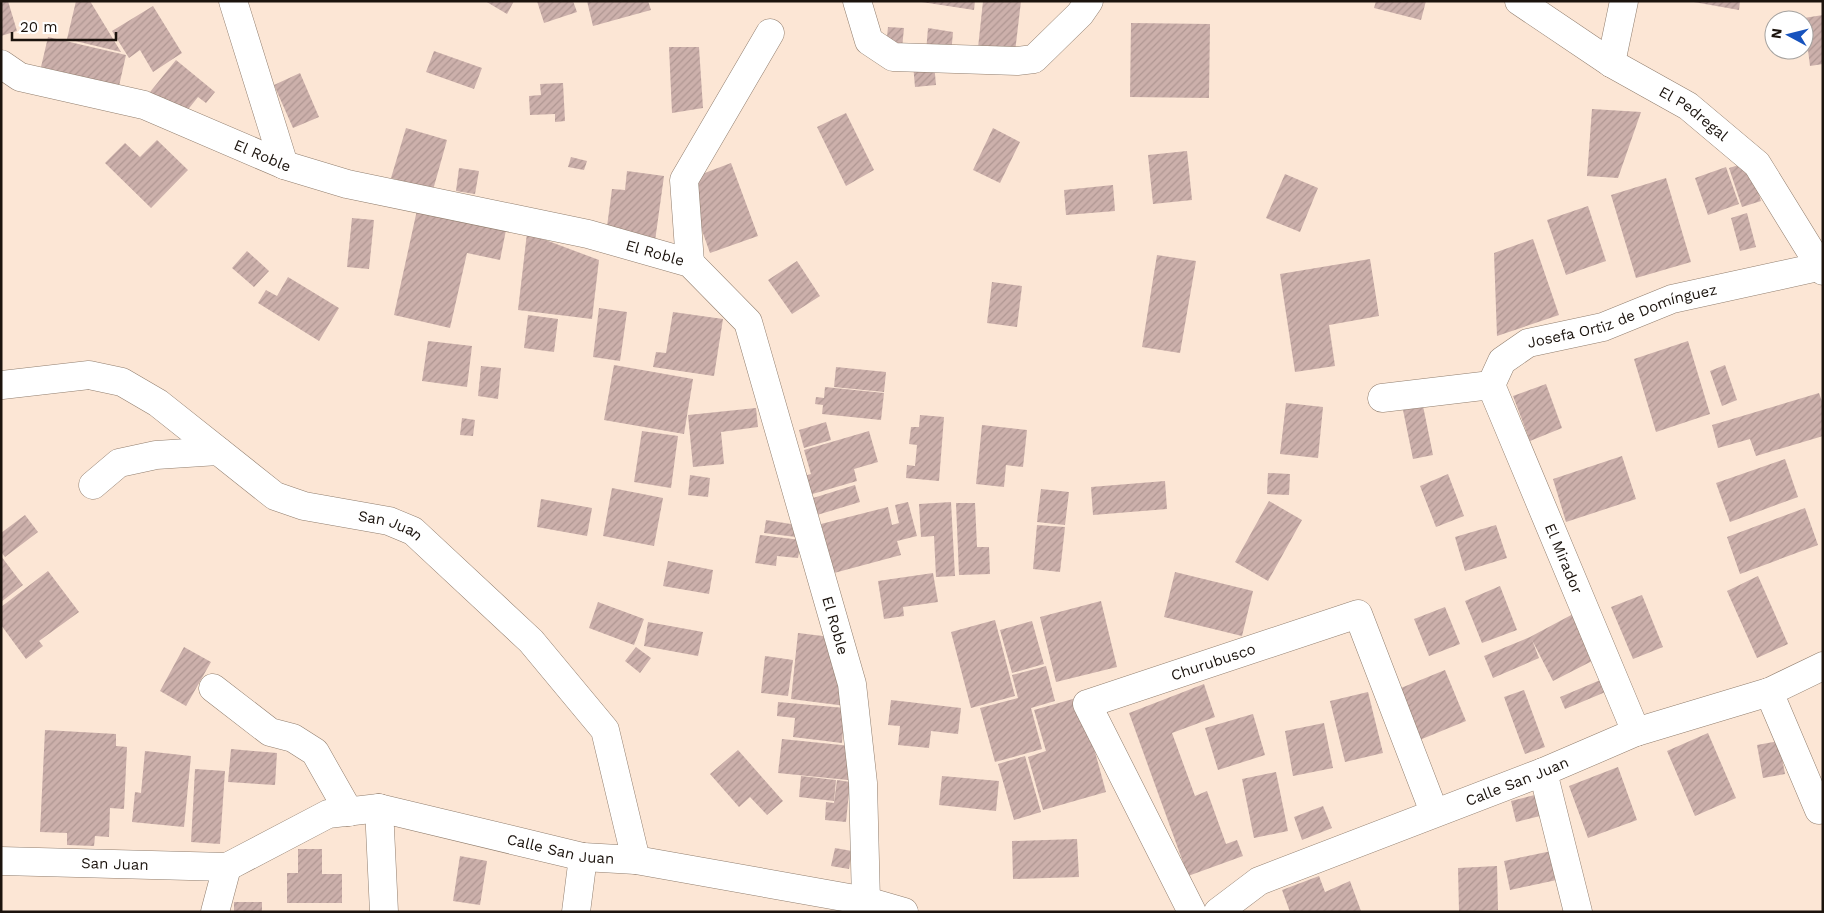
<svg xmlns="http://www.w3.org/2000/svg" width="1824" height="913" font-family="'Work Sans',sans-serif">
<style>
.building{fill:url(#building-hatch)}
.lines{fill:none;stroke-linecap:round;stroke-linejoin:round}
.minor-casing{stroke:#917e6e;stroke-width:29}
.minor{stroke:#fff;stroke-width:28}
.labels{text-anchor:middle;stroke-width:4;stroke-linejoin:round;paint-order:stroke}
.street-label{font-size:15px;fill:#1b130d;stroke:#fff}
</style>
<defs>
<pattern id="building-hatch" width="6" height="6" patternUnits="userSpaceOnUse" patternTransform="scale(1.25)"><rect width="6" height="6" fill="#ccb0ab"/><path d="M-1 1l2-2M0 6l6-6M5 7l2-2" fill="none" stroke="#af9692"/></pattern>
</defs>
<rect width="100%" height="100%" fill="#fce6d5"/>
<path class="building" d="M 1,1 L 8,1 L 17,31 L 1,36 Z
M 76,1 L 90,1 L 121,52 L 67,39 Z
M 485,1 L 514,1 L 507,14 Z
M 537,1 L 573,1 L 577,12 L 544,23 Z
M 587,1 L 648,1 L 651,10 L 593,26 Z
M 915,1 L 975,1 L 974,10 Z
M 983,1 L 1021,1 L 1015,52 L 978,48 Z
M 1376,1 L 1426,1 L 1421,20 L 1374,8 Z
M 1688,1 L 1740,1 L 1739,10 Z
M 153,6 L 182,53 L 153,72 L 140,50 L 129,58 L 112,31 Z
M 1823,15 L 1823,64 L 1810,66 L 1804,18 Z
M 1131,23 L 1210,24 L 1209,98 L 1130,97 Z
M 888,27 L 904,28 L 902,48 L 886,46 Z
M 928,28 L 953,32 L 951,55 L 926,52 Z
M 48,37 L 126,55 L 119,86 L 41,67 Z
M 669,47 L 699,47 L 703,108 L 672,113 Z
M 434,51 L 482,68 L 474,89 L 426,72 Z
M 176,60 L 215,92 L 206,103 L 198,97 L 182,117 L 150,92 Z
M 934,63 L 936,85 L 915,87 L 913,64 Z
M 300,73 L 319,117 L 293,128 L 274,85 Z
M 563,83 L 565,121 L 555,122 L 555,114 L 530,115 L 529,96 L 541,95 L 540,84 Z
M 1592,109 L 1641,112 L 1618,178 L 1587,176 Z
M 846,113 L 874,170 L 846,186 L 817,127 Z
M 406,128 L 447,140 L 433,190 L 391,178 Z
M 993,128 L 1020,142 L 1000,183 L 973,170 Z
M 157,140 L 188,170 L 151,208 L 105,163 L 125,143 L 140,157 Z
M 1187,151 L 1192,200 L 1153,204 L 1148,155 Z
M 571,157 L 587,161 L 584,170 L 568,167 Z
M 1749,162 L 1761,201 L 1742,207 L 1729,168 Z
M 731,163 L 758,236 L 710,253 L 694,208 L 689,179 Z
M 1726,167 L 1739,204 L 1708,215 L 1695,178 Z
M 459,168 L 479,171 L 475,194 L 456,191 Z
M 627,171 L 664,176 L 655,241 L 606,234 L 612,189 L 625,190 Z
M 1285,174 L 1318,188 L 1300,232 L 1266,218 Z
M 1666,178 L 1691,262 L 1636,278 L 1611,195 Z
M 1113,185 L 1115,211 L 1066,215 L 1064,190 Z
M 1588,206 L 1606,261 L 1566,275 L 1547,220 Z
M 417,210 L 506,230 L 500,260 L 467,253 L 450,328 L 394,315 Z
M 1747,213 L 1756,247 L 1740,251 L 1731,218 Z
M 352,218 L 374,220 L 369,269 L 347,267 Z
M 527,233 L 599,260 L 592,319 L 518,310 Z
M 1533,239 L 1559,315 L 1497,336 L 1494,253 Z
M 247,251 L 269,271 L 254,287 L 232,268 Z
M 1157,255 L 1196,261 L 1180,353 L 1142,347 Z
M 1370,259 L 1379,316 L 1329,325 L 1335,366 L 1295,372 L 1280,274 Z
M 797,261 L 820,296 L 792,314 L 768,280 Z
M 288,277 L 339,308 L 319,341 L 258,303 L 266,290 L 277,296 Z
M 992,282 L 1022,286 L 1017,327 L 987,323 Z
M 599,308 L 627,312 L 620,361 L 593,357 Z
M 673,312 L 723,319 L 714,376 L 653,367 L 656,352 L 666,353 Z
M 528,315 L 558,319 L 554,352 L 524,348 Z
M 428,341 L 472,346 L 467,387 L 422,381 Z
M 1688,341 L 1710,414 L 1656,432 L 1634,359 Z
M 614,365 L 693,379 L 684,434 L 604,420 Z
M 1725,365 L 1737,400 L 1722,406 L 1710,371 Z
M 481,366 L 501,368 L 498,399 L 478,396 Z
M 836,367 L 886,372 L 884,392 L 834,387 Z
M 1546,384 L 1562,428 L 1530,441 L 1513,396 Z
M 825,387 L 884,393 L 881,420 L 822,414 L 823,405 L 815,404 L 816,397 L 824,398 Z
M 1819,393 L 1823,404 L 1823,436 L 1756,456 L 1750,439 L 1718,448 L 1712,425 Z
M 1286,403 L 1323,407 L 1318,458 L 1280,454 Z
M 1423,406 L 1433,455 L 1413,459 L 1403,410 Z
M 756,408 L 758,427 L 721,432 L 724,464 L 693,467 L 688,415 Z
M 920,415 L 944,417 L 939,481 L 906,478 L 907,465 L 915,466 L 917,445 L 909,444 L 911,427 L 919,427 Z
M 462,418 L 475,420 L 473,436 L 460,435 Z
M 826,422 L 831,440 L 804,448 L 799,430 Z
M 982,425 L 1027,430 L 1023,467 L 1006,465 L 1004,487 L 976,484 Z
M 642,431 L 678,436 L 671,488 L 634,482 Z
M 869,431 L 878,462 L 854,469 L 857,481 L 809,495 L 804,476 L 811,474 L 804,450 Z
M 1622,456 L 1636,499 L 1566,522 L 1553,479 Z
M 1785,459 L 1798,497 L 1730,522 L 1716,483 Z
M 1268,473 L 1290,474 L 1289,495 L 1267,494 Z
M 1448,474 L 1464,516 L 1436,527 L 1420,486 Z
M 690,475 L 710,478 L 708,497 L 688,495 Z
M 1165,481 L 1167,509 L 1093,515 L 1091,487 Z
M 855,485 L 860,502 L 817,515 L 813,498 Z
M 612,488 L 663,498 L 654,546 L 603,536 Z
M 1041,489 L 1069,492 L 1065,525 L 1037,522 Z
M 541,499 L 592,508 L 587,536 L 537,527 Z
M 1269,501 L 1302,520 L 1268,581 L 1235,562 Z
M 908,502 L 917,536 L 897,541 L 901,555 L 834,573 L 821,524 L 888,507 L 892,525 L 899,523 L 895,505 Z
M 951,502 L 955,576 L 936,577 L 934,536 L 921,537 L 919,504 Z
M 956,503 L 975,503 L 977,547 L 989,547 L 990,574 L 959,575 Z
M 1805,508 L 1818,545 L 1740,574 L 1727,537 Z
M 25,515 L 38,532 L 5,557 L 1,552 L 1,533 Z
M 766,520 L 797,525 L 796,537 L 764,533 Z
M 1037,525 L 1065,527 L 1060,572 L 1033,569 Z
M 1496,525 L 1507,558 L 1465,571 L 1455,537 Z
M 760,535 L 801,540 L 798,558 L 777,556 L 776,566 L 755,563 Z
M 1,556 L 23,585 L 1,602 Z
M 668,561 L 713,570 L 709,594 L 663,586 Z
M 48,571 L 79,612 L 39,641 L 43,646 L 26,659 L 1,625 L 1,607 Z
M 1175,572 L 1253,591 L 1242,636 L 1164,617 Z
M 933,573 L 938,602 L 903,607 L 904,616 L 884,619 L 878,581 Z
M 1758,576 L 1788,644 L 1757,658 L 1727,591 Z
M 1500,586 L 1517,630 L 1482,643 L 1465,601 Z
M 1642,595 L 1663,647 L 1633,659 L 1611,607 Z
M 1101,601 L 1117,667 L 1056,682 L 1040,617 Z
M 598,602 L 644,619 L 634,645 L 589,628 Z
M 1445,607 L 1460,644 L 1429,656 L 1414,619 Z
M 1575,613 L 1598,658 L 1553,681 L 1532,640 L 1539,658 L 1493,678 L 1484,656 L 1530,637 Z
M 995,620 L 1015,696 L 971,708 L 951,632 Z
M 1032,621 L 1044,664 L 1012,673 L 1000,630 Z
M 648,622 L 703,632 L 698,656 L 644,646 Z
M 798,633 L 831,637 L 846,706 L 791,699 Z
M 184,647 L 211,662 L 186,706 L 160,691 Z
M 636,647 L 651,658 L 640,673 L 625,661 Z
M 765,656 L 793,660 L 788,696 L 761,693 Z
M 1046,666 L 1055,701 L 1031,708 L 1042,749 L 995,762 L 980,708 L 1018,698 L 1012,675 Z
M 1445,670 L 1466,721 L 1417,741 L 1396,690 Z
M 1610,676 L 1615,688 L 1565,709 L 1560,697 Z
M 1204,684 L 1215,717 L 1172,733 L 1195,796 L 1207,791 L 1226,844 L 1237,840 L 1243,856 L 1188,876 L 1129,713 Z
M 1524,690 L 1545,747 L 1525,754 L 1504,697 Z
M 1368,692 L 1383,753 L 1345,762 L 1330,701 Z
M 1080,697 L 1106,792 L 1043,810 L 1028,757 L 1046,751 L 1034,710 Z
M 891,700 L 961,708 L 958,734 L 931,731 L 929,748 L 898,745 L 900,726 L 888,725 Z
M 778,702 L 845,708 L 842,743 L 793,737 L 795,718 L 777,716 Z
M 1253,714 L 1265,755 L 1218,770 L 1205,728 Z
M 1324,723 L 1333,768 L 1293,776 L 1285,731 Z
M 45,730 L 116,734 L 116,746 L 127,747 L 124,809 L 110,808 L 109,837 L 95,836 L 94,846 L 67,845 L 67,833 L 40,832 Z
M 1708,733 L 1736,798 L 1695,816 L 1667,751 Z
M 782,739 L 851,746 L 848,780 L 778,773 Z
M 1779,741 L 1785,774 L 1763,778 L 1757,745 Z
M 231,749 L 277,753 L 275,785 L 228,782 Z
M 738,750 L 783,801 L 767,815 L 750,797 L 739,807 L 710,774 Z
M 145,751 L 191,756 L 184,827 L 132,822 L 135,792 L 141,793 Z
M 1025,756 L 1041,812 L 1014,820 L 998,764 Z
M 1618,767 L 1637,820 L 1588,838 L 1569,786 Z
M 195,769 L 225,771 L 220,844 L 191,842 Z
M 1276,772 L 1288,831 L 1254,838 L 1242,779 Z
M 801,776 L 836,780 L 834,801 L 799,797 Z
M 942,776 L 999,781 L 996,811 L 939,805 Z
M 837,780 L 850,782 L 846,822 L 825,820 L 826,802 L 834,803 Z
M 1546,792 L 1552,813 L 1516,822 L 1511,801 Z
M 1323,806 L 1332,828 L 1302,840 L 1294,817 Z
M 1077,839 L 1079,877 L 1013,879 L 1012,841 Z
M 835,848 L 852,851 L 849,869 L 831,866 Z
M 298,849 L 322,849 L 322,874 L 342,874 L 342,903 L 287,903 L 287,873 L 298,873 Z
M 1561,849 L 1566,878 L 1510,890 L 1504,861 Z
M 460,856 L 487,861 L 480,905 L 453,901 Z
M 1497,866 L 1498,910 L 1459,911 L 1458,868 Z
M 1319,876 L 1325,892 L 1350,881 L 1361,911 L 1290,912 L 1282,890 Z
M 234,902 L 262,902 L 262,912 L 234,912 Z"/>
<g class="lines">
<g class="minor-casing">
<g id="minor">
<path d="M 233,1 L 284,165"/>
<path d="M 857,1 L 869,41 L 893,57 L 1017,61 L 1034,59 L 1080,14 L 1089,1"/>
<path id="s1" d="M 1519,1 L 1611,63 L 1688,106 L 1757,164 L 1823,271"/>
<path d="M 1611,63 L 1624,1"/>
<path id="s2" d="M 1,64 L 20,77 L 144,105 L 284,165 L 347,184 L 588,234 L 690,263 L 748,322 L 852,684 L 863,783 L 866,901"/>
<path d="M 690,263 L 684,180 L 770,33"/>
<path id="s3" d="M 2,385 L 89,375 L 122,382 L 158,403 L 275,496 L 304,506 L 389,521 L 413,531 L 531,641 L 605,730 L 636,860"/>
<path id="s4" d="M 1491,385 L 1636,732"/>
<path id="s5" d="M 1382,398 L 1491,385 L 1502,361 L 1528,343 L 1603,327 L 1672,299 L 1823,266"/>
<path d="M 93,485 L 119,463 L 156,455 L 218,451"/>
<path d="M 213,688 L 270,732 L 293,738 L 315,752 L 349,812"/>
<path d="M 1769,692 L 1819,810"/>
<path d="M 1543,772 L 1578,912"/>
<path d="M 379,808 L 384,912"/>
<path id="s6" d="M 1,861 L 227,867 L 328,814 L 379,808 L 583,857 L 636,860 L 866,901 L 904,912"/>
<path d="M 215,912 L 227,867"/>
<path d="M 576,912 L 583,857"/>
<path id="s7" d="M 1192,912 L 1087,704 L 1358,614 L 1434,812"/>
<path id="s8" d="M 1218,912 L 1259,881 L 1543,772 L 1636,732 L 1769,692 L 1823,666"/>
</g>
</g>
<use href="#minor" class="minor"/>
</g>
<g class="labels">
<g class="street-label">
<text dy="5" stroke="none"><textPath href="#s1" startOffset="208">El Pedregal</textPath></text>
<text dy="5" stroke="none"><textPath href="#s2" startOffset="279">El Roble</textPath></text>
<text dy="5" stroke="none"><textPath href="#s2" startOffset="684">El Roble</textPath></text>
<text dy="5" stroke="none"><textPath href="#s5" startOffset="266">Josefa Ortiz de Domínguez</textPath></text>
<text dy="5" stroke="none"><textPath href="#s3" startOffset="432">San Juan</textPath></text>
<text dy="5" stroke="none"><textPath href="#s4" startOffset="188">El Mirador</textPath></text>
<text dy="5" stroke="none"><textPath href="#s2" startOffset="1119">El Roble</textPath></text>
<text dy="5" stroke="none"><textPath href="#s7" startOffset="366">Churubusco</textPath></text>
<text dy="5" stroke="none"><textPath href="#s8" startOffset="328">Calle San Juan</textPath></text>
<text dy="5" stroke="none"><textPath href="#s6" startOffset="578">Calle San Juan</textPath></text>
<text dy="5" stroke="none"><textPath href="#s6" startOffset="114">San Juan</textPath></text>
</g>
</g>
<rect width="1824" height="913" fill="none" stroke="#1b130d" stroke-width="5"/>
<g transform="translate(1789 35) rotate(277)"><circle r="24" fill="#ffffff" stroke="#a4a19e"/>
<path d="M0-4L9 19L0 12L-9 19Z" fill="#1652bd"/>
<text y="-8" font-size="14" font-weight="bold" text-anchor="middle" fill="#1b130d">N</text>
</g>
<path d="M12 32v8h104v-8" fill="none" stroke="#1b130d" stroke-width="2.5"/>
<text x="20" y="32" font-size="15" fill="#1b130d" stroke="#ffffff" stroke-width="4" paint-order="stroke">20 m</text>
</svg>
